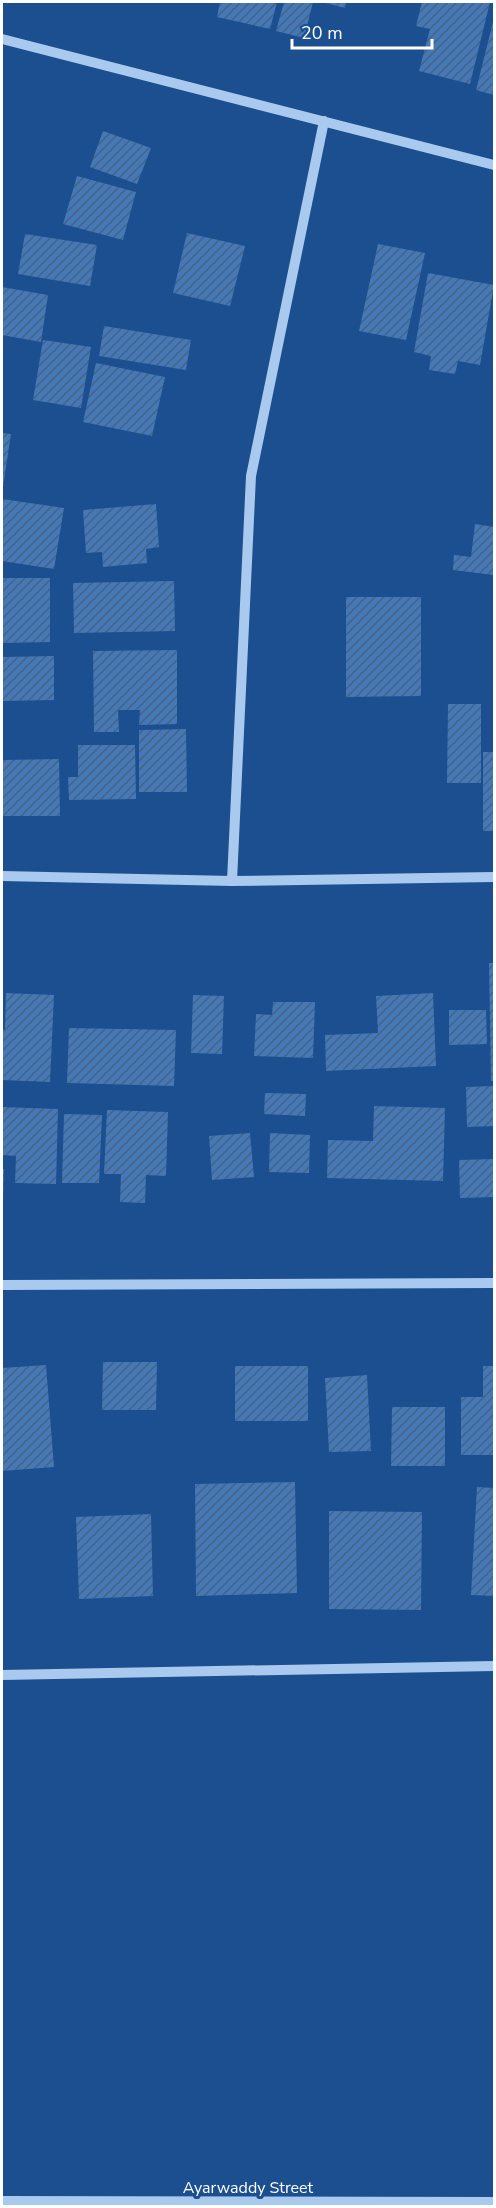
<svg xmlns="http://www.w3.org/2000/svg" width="496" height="2208" font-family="'Nunito Sans',sans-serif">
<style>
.building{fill:url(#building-hatch)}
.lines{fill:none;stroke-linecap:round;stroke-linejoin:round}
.minor{stroke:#a9c9ee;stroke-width:10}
.labels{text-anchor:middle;stroke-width:6;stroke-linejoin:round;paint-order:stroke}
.street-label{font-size:16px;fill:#fff;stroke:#1b4f8f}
</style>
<defs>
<pattern id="building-hatch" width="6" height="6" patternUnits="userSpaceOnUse" patternTransform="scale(1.5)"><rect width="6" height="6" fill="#4478b7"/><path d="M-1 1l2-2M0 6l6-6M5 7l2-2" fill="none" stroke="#486282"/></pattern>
</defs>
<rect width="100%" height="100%" fill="#1b4f8f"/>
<path class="building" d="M 220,2 L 277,2 L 270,29 L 217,17 Z
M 284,2 L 313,2 L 304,38 L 276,31 Z
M 322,2 L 346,2 L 345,8 Z
M 422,2 L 490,2 L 470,84 L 419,71 L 430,29 L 416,26 Z
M 494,18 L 494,95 L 476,90 Z
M 103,131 L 151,148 L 137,184 L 90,167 Z
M 77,176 L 136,192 L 123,240 L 63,224 Z
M 187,233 L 245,246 L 230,306 L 173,293 Z
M 25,234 L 97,245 L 90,286 L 18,274 Z
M 378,244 L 425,253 L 406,340 L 359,331 Z
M 428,273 L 494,285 L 480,365 L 458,361 L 455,374 L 429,370 L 431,356 L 414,352 Z
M 2,287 L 48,295 L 41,342 L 2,335 Z
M 104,326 L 191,340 L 186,370 L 99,356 Z
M 43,340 L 91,347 L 81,408 L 33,400 Z
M 96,363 L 165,377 L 152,436 L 83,422 Z
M 2,433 L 11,434 L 3,487 L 2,487 Z
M 2,499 L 64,508 L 54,569 L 2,561 Z
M 156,504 L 159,547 L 146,549 L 147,563 L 103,567 L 102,552 L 86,553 L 83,510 Z
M 475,524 L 494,527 L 494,575 L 453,570 L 454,555 L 471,557 Z
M 2,578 L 50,578 L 50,642 L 2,643 Z
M 174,581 L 175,631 L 74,633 L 73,583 Z
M 346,597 L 421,597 L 421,696 L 346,697 Z
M 177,650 L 177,724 L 139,725 L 140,710 L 118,710 L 119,732 L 94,732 L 93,651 Z
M 54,656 L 54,700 L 2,701 L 2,657 Z
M 448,704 L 481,704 L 481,783 L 447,783 Z
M 186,729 L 187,792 L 139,792 L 139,730 Z
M 78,745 L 135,745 L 136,799 L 69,800 L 68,777 L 78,777 Z
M 483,752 L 494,752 L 494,831 L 483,831 Z
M 59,759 L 60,816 L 2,816 L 2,760 Z
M 489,963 L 494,963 L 494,1081 L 491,1081 Z
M 6,993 L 54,995 L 50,1082 L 2,1080 L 2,1029 L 5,1030 Z
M 433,993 L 436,1066 L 326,1071 L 325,1035 L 378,1033 L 376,996 Z
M 193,995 L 224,996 L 222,1054 L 191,1053 Z
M 273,1002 L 315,1002 L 313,1058 L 254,1056 L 256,1014 L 272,1015 Z
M 449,1010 L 486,1010 L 487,1044 L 449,1045 Z
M 69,1028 L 176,1030 L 174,1086 L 67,1083 Z
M 494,1086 L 494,1126 L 467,1127 L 466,1087 Z
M 265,1093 L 306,1094 L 305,1116 L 264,1114 Z
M 374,1106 L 445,1108 L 443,1181 L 327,1178 L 328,1140 L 373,1141 Z
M 2,1107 L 58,1109 L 56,1184 L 15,1183 L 16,1156 L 2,1155 Z
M 107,1110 L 168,1112 L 166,1176 L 146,1175 L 145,1203 L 120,1202 L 121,1174 L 104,1174 Z
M 64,1114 L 102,1115 L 99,1183 L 62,1183 Z
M 250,1133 L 254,1177 L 212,1180 L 209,1136 Z
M 270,1133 L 310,1135 L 309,1173 L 269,1172 Z
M 494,1159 L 494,1197 L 460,1198 L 459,1160 Z
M 2,1169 L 4,1169 L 3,1202 L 2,1202 Z
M 103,1362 L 157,1362 L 156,1410 L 102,1410 Z
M 46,1365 L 54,1467 L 2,1471 L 2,1368 Z
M 235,1366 L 308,1366 L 308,1421 L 235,1421 Z
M 483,1366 L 494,1366 L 494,1455 L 461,1455 L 461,1397 L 483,1397 Z
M 367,1375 L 371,1451 L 329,1452 L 325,1378 Z
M 392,1407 L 445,1407 L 445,1466 L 391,1466 Z
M 295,1482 L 297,1593 L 196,1596 L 195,1484 Z
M 477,1487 L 494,1488 L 494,1596 L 471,1595 Z
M 329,1511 L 422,1512 L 421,1610 L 329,1609 Z
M 151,1514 L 153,1596 L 79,1599 L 76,1517 Z"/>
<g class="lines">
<path class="minor" d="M 2,39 L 494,165
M 2,876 L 232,881 L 494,877
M 232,881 L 251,476 L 324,121
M 2,1285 L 494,1283
M 2,1675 L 494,1666
M 2,2201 L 494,2202"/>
</g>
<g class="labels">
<g class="street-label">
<text x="248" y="2193">Ayarwaddy Street</text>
</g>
</g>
<rect width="496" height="2208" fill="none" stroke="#ffffff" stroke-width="6"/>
<path d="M292 39v9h140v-9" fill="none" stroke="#ffffff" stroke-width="3"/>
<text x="301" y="39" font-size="18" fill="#ffffff" stroke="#1b4f8f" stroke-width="4.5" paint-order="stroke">20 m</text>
</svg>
